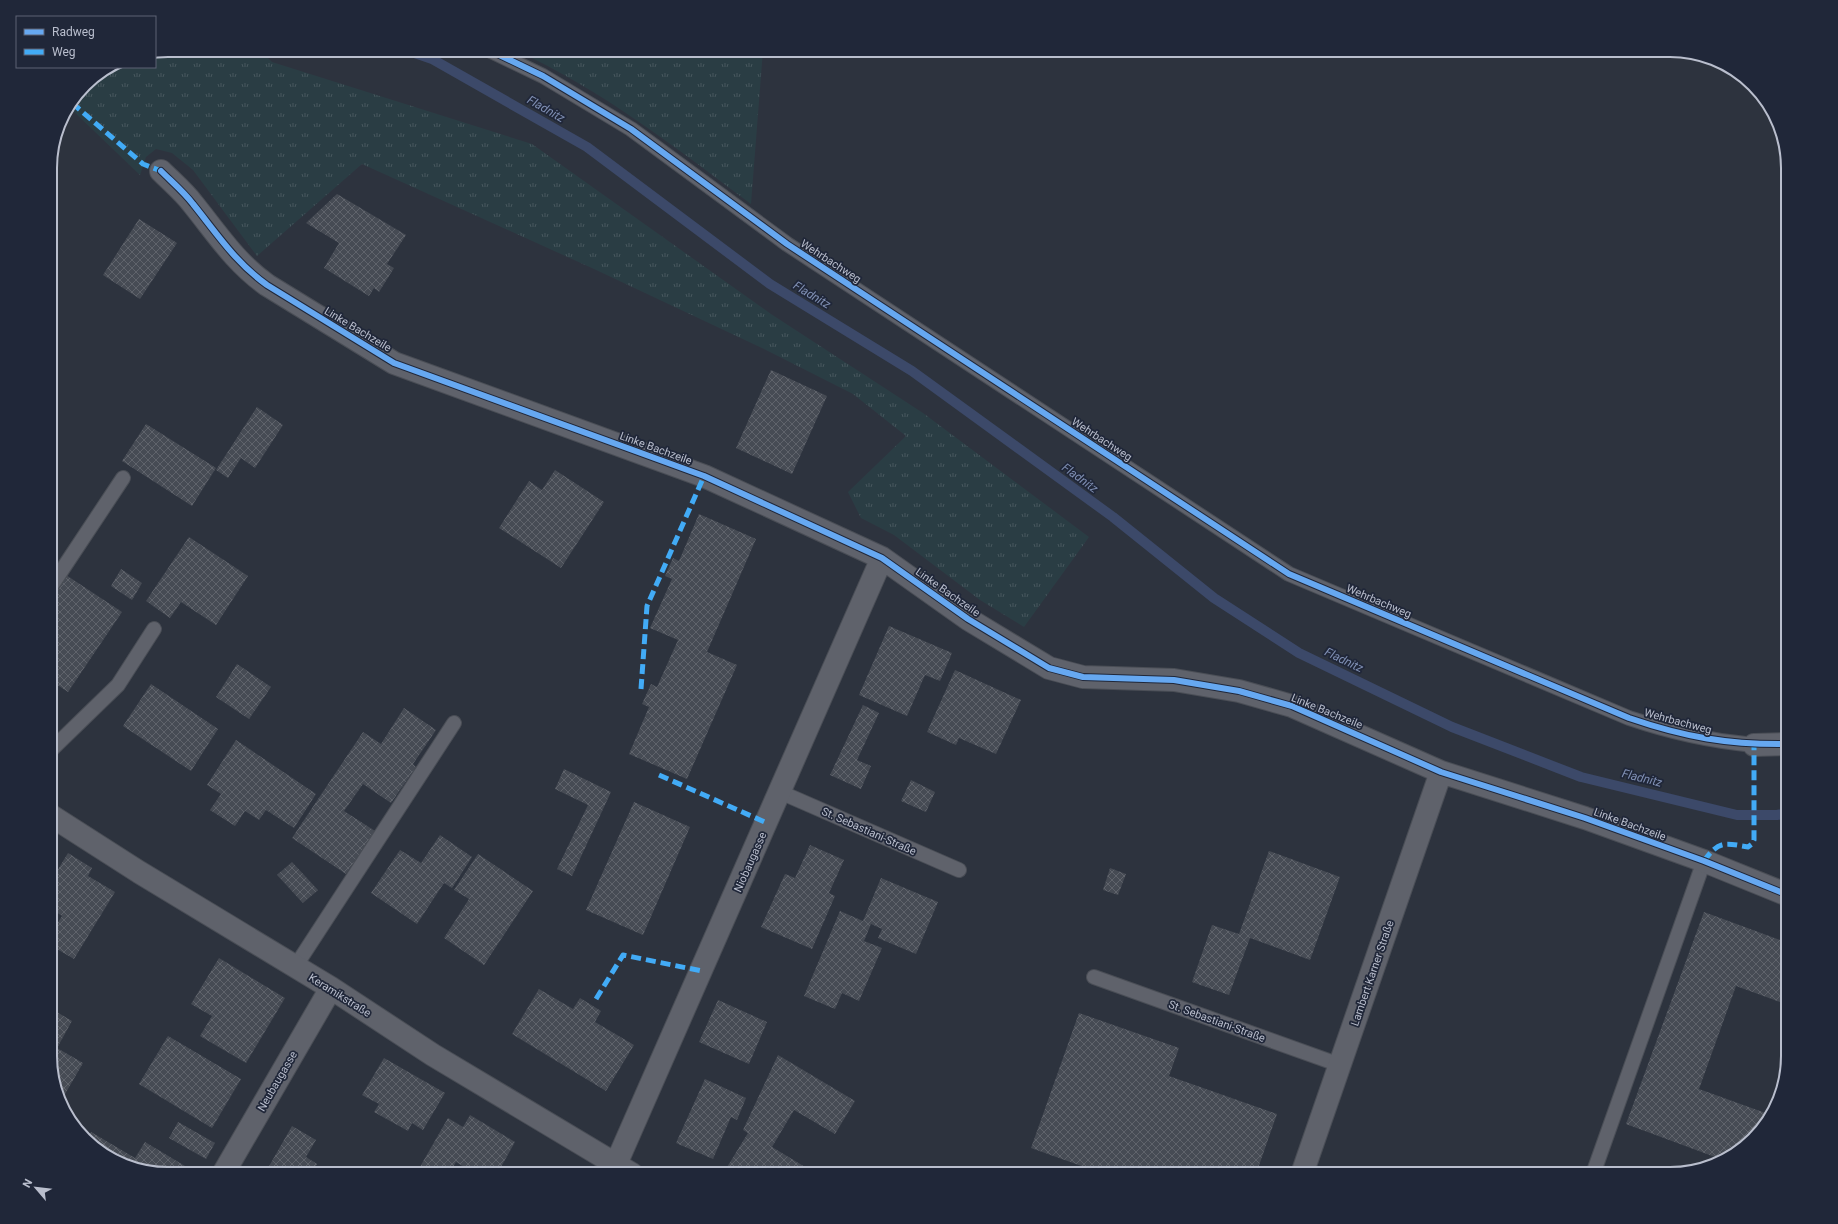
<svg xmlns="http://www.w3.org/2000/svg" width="1838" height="1224" font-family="Roboto,sans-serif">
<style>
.grass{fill:url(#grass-tufts)}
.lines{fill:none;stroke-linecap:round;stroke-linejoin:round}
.stream{stroke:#3c4969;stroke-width:10}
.building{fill:url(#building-cross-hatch)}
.service-casing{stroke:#4a4e56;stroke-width:16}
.minor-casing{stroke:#4a4e56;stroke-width:24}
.service{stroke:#5f626b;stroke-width:14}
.minor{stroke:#5f626b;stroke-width:22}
.quiet{stroke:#42abf6;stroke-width:5;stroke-dasharray:10 5;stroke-linecap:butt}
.cycleway-casing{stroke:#202739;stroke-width:8}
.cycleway{stroke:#66a8f1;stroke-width:6}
.labels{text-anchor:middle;stroke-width:3.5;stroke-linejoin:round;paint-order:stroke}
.street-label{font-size:11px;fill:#b9becd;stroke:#202739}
.water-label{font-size:12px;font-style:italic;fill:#8090b4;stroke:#202739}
.rim{fill:none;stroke:#b9becd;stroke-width:2}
</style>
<defs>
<pattern id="grass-tufts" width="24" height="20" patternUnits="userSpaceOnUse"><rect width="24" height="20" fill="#2a3d44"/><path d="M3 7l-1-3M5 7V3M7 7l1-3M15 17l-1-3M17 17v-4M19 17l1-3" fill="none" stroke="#47575e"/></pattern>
<pattern id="building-cross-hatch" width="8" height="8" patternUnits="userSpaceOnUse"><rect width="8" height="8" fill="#464b54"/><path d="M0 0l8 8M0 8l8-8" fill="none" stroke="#5f636b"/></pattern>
</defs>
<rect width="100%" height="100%" fill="#2d333e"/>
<path class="grass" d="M 168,50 L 260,50 L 272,62 L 532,144 L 771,314 L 923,413 L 1089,537 L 1024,627 L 980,600 L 894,535 L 861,518 L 848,492 L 906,436 L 853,394 L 766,350 L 594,269 L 362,164 L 257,256 L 193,170 L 172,153 L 156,149 L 146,157 L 140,175 L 69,107 L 85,84 L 111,67 L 155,67 L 155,53 Z
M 515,50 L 763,50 L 751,204 C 676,148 601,89 515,50 Z"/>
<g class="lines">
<path class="stream" d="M 406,50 L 432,59 L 587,147 L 770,284 L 912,371 L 1113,517 L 1214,598 L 1299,653 L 1452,727 L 1581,777 L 1737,815 L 1777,815 L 1788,813"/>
</g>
<path class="building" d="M 337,194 L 406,235 L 387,264 L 394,268 L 379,292 L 374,288 L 369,296 L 324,268 L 339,243 L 306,223 Z
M 139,219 L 177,243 L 140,299 L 103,275 Z
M 771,370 L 827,396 L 792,474 L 736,448 Z
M 257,407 L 283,425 L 255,468 L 241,458 L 228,478 L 216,470 Z
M 146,424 L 216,468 L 192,506 L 122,461 Z
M 555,470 L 604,502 L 561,568 L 499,528 L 529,481 L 542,490 Z
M 699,514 L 756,539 L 707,652 L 737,665 L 687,779 L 629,754 L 649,707 L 642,704 L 651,684 L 657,687 L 678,640 L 650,628 L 672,579 L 665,576 L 673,558 L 679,561 Z
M 189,537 L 248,576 L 216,625 L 181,602 L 170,618 L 146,601 Z
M 121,569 L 142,583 L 132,600 L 111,586 Z
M 66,575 L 122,612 L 68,692 L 50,680 L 50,600 Z
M 889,626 L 952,653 L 940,681 L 925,675 L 907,716 L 859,695 Z
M 237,664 L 271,687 L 249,719 L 216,697 Z
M 955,670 L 1021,700 L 996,754 L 959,738 L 956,745 L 927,732 Z
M 151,684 L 218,729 L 191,771 L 123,726 Z
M 863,705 L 879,713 L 857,760 L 871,766 L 861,789 L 830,775 Z
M 404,708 L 436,730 L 413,764 L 416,767 L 391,803 L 363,784 L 344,811 L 375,831 L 346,874 L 292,838 L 363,732 L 381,744 Z
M 236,740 L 316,794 L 294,828 L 266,810 L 259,820 L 245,811 L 235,826 L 210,810 L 221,794 L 207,785 Z
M 564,769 L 611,792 L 572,876 L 557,869 L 588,805 L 555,789 Z
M 911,780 L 935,792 L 926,812 L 901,801 Z
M 634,802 L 690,827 L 643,935 L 586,910 Z
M 440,835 L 472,857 L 452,888 L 444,883 L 417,924 L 371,893 L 400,850 L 421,863 Z
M 810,845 L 844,860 L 829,893 L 835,896 L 812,949 L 761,927 L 785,874 L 795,878 Z
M 1269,851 L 1340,877 L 1310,960 L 1250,938 L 1229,995 L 1192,982 L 1212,925 L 1239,934 Z
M 68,853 L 92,868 L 88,876 L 115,892 L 74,959 L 50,945 L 50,935 L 62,916 L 50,908 L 50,873 L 54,876 Z
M 478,854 L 533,891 L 484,965 L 444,938 L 469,899 L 454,890 Z
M 292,862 L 318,890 L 303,903 L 277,875 Z
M 1110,868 L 1126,874 L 1118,895 L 1103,890 Z
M 881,878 L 938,902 L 916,954 L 878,938 L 882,929 L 871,924 L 864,941 L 882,948 L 859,1001 L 842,993 L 835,1009 L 804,996 L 840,911 L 863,921 Z
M 1704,912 L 1788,943 L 1788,1005 L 1736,986 L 1699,1089 L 1771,1115 L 1768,1122 L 1729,1158 L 1723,1160 L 1626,1124 Z
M 219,958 L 285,998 L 246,1063 L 200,1036 L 212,1016 L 191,1004 Z
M 539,989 L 573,1009 L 580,998 L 601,1011 L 595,1022 L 634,1045 L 606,1091 L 512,1034 Z
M 718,1000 L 767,1022 L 749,1064 L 699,1042 Z
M 50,1008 L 72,1021 L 57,1048 L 83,1063 L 61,1101 L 50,1063 Z
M 1079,1013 L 1179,1048 L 1169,1076 L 1277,1114 L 1256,1174 L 1104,1174 L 1031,1148 Z
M 168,1036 L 241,1079 L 212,1128 L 139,1084 Z
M 778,1055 L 855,1101 L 835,1134 L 794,1110 L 772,1147 L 815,1173 L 814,1174 L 728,1174 L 724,1172 L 748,1133 L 743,1130 Z
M 384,1058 L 445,1093 L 423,1130 L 412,1123 L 408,1131 L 374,1112 L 379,1104 L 362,1095 Z
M 705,1079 L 746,1098 L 737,1120 L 731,1117 L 713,1159 L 676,1143 Z
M 470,1115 L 515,1142 L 497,1174 L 476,1174 L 456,1162 L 449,1174 L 420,1174 L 417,1172 L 448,1118 L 463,1127 Z
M 178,1122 L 215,1143 L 206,1159 L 169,1138 Z
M 292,1126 L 316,1140 L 306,1157 L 317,1164 L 311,1174 L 278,1174 L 268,1168 Z
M 91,1132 L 135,1158 L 145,1142 L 190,1169 L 187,1174 L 168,1174 L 130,1168 L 102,1154 L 87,1138 Z"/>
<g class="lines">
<g class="service-casing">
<path id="service" d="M 489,50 L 543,76 L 631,129 L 787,244 L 1289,574 L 1629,718 C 1670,732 1710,741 1754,745
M 50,588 L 123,478
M 50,751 L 118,685 L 154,629
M 780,792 L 959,870
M 295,967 L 454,723
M 1094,977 L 1340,1065
M 1593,1174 L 1704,861"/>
</g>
<g class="minor-casing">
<path id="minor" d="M 161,171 C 172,182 184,192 193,204 C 218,235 235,262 267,285 L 394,363 L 704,476 L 882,558 L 968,619 L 1049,668 L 1083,677 L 1174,680 L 1239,691 L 1292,706 L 1441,772 L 1585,818 L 1704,861 L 1788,895
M 1754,745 L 1788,744
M 50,815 L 139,872 L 331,988 L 433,1055 L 632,1174
M 616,1164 L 882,558
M 223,1174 L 331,988
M 1302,1174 L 1441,772"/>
</g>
<use href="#service" class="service"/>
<use href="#minor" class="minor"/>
<path class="quiet" d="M 72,103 L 143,164 L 161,171
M 641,689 L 647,606 L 704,476
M 659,775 L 767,823
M 1704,861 C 1719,840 1725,843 1748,847 L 1752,844 L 1754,840 L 1754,745
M 596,999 L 623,955 L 702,971"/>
<g class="cycleway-casing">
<path id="cycleway" d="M 489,50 L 543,76 L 631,129 L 787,244 L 1289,574 L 1629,718 C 1684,737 1729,745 1788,744
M 161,171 C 172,182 184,192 193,204 C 218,235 235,262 267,285 L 394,363 L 704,476 L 882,558 L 968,619 L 1049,668 L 1083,677 L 1174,680 L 1239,691 L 1292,706 L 1441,772 L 1585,818 L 1704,861 L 1788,895"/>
</g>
<use href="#cycleway" class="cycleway"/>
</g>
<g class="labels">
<g class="street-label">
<text transform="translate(831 261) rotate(33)" y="4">Wehrbachweg</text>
<text transform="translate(358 329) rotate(31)" y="4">Linke Bachzeile</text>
<text transform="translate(1102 439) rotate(33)" y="4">Wehrbachweg</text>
<text transform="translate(656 448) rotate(20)" y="4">Linke Bachzeile</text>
<text transform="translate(948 592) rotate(35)" y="4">Linke Bachzeile</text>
<text transform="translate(1379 601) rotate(23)" y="4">Wehrbachweg</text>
<text transform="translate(1327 711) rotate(22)" y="4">Linke Bachzeile</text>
<text transform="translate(1678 721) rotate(15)" y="4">Wehrbachweg</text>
<text transform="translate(1630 824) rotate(20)" y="4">Linke Bachzeile</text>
<text transform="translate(869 831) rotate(24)" y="4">St. Sebastiani-Straße</text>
<text transform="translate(750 862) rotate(-66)" y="4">Niobaugasse</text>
<text transform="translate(1372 973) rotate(-71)" y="4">Lambert Karner Straße</text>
<text transform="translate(340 995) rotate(32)" y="4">Keramikstraße</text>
<text transform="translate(1217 1021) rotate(20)" y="4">St. Sebastiani-Straße</text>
<text transform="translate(277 1081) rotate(-60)" y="4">Neubaugasse</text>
</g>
<g class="water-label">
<text transform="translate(546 109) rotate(30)" y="4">Fladnitz</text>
<text transform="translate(812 295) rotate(31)" y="4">Fladnitz</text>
<text transform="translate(1080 478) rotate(36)" y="4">Fladnitz</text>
<text transform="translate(1344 660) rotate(26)" y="4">Fladnitz</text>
<text transform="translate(1642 778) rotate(14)" y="4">Fladnitz</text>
</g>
</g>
<path d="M0 0H1838V1224H0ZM168 57H1670A111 111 0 0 1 1781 168V1056A111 111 0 0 1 1670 1167H168A111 111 0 0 1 57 1056V168A111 111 0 0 1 168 57Z" fill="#202739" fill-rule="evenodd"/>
<path class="rim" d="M168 57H1670A111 111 0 0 1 1781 168V1056A111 111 0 0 1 1670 1167H168A111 111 0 0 1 57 1056V168A111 111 0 0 1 168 57Z"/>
<rect x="16" y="16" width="140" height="52" fill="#202739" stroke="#5d6374"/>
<rect x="24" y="29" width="20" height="6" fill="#66a8f1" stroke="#5d6374"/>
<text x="52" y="36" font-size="12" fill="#b9becd">Radweg</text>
<rect x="24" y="49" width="20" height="6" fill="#42abf6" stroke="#5d6374"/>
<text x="52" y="56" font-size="12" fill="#b9becd">Weg</text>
<g transform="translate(36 1188) rotate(298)" stroke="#202739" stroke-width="3" paint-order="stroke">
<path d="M0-3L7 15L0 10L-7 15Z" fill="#b9becd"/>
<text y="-6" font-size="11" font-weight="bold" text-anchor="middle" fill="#b9becd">N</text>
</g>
</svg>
